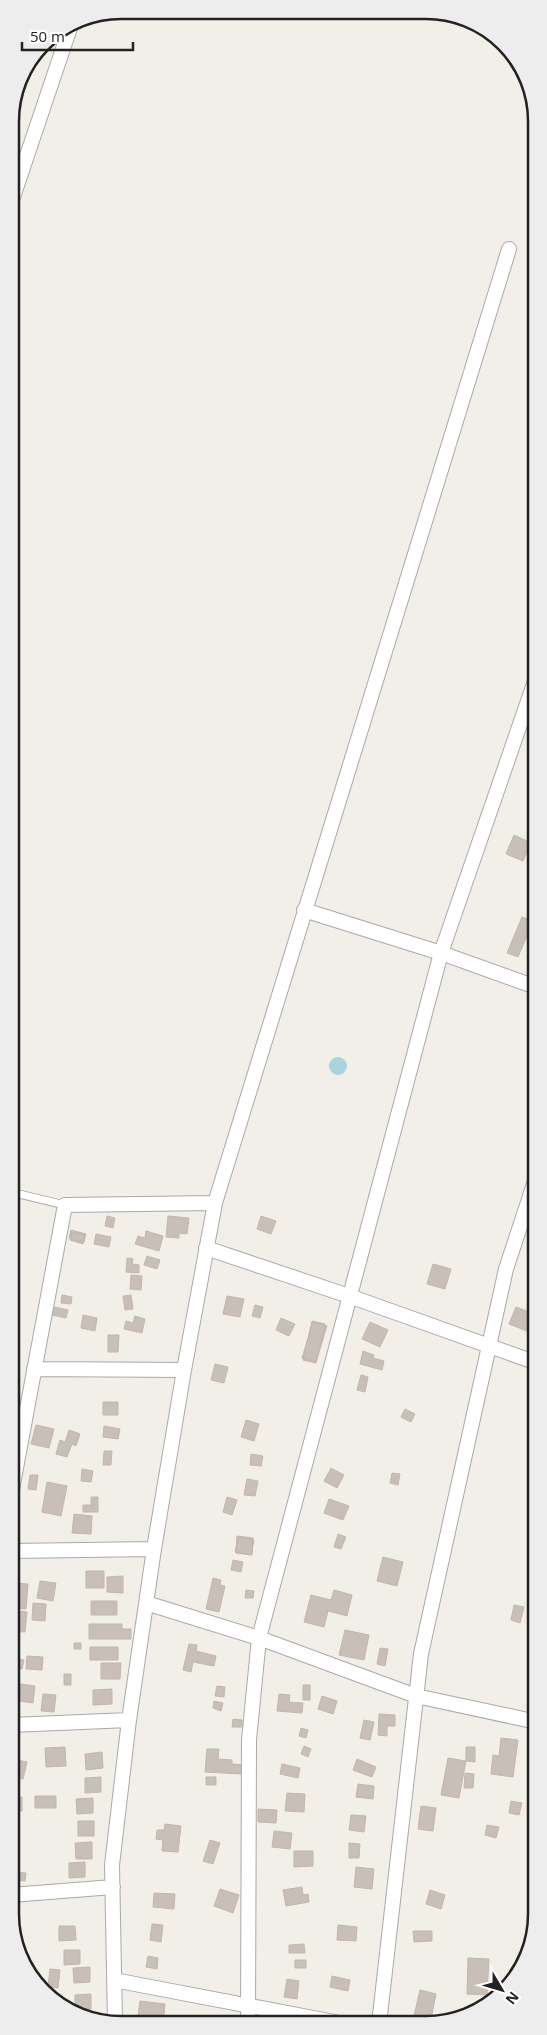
<svg xmlns="http://www.w3.org/2000/svg" width="547" height="2035" font-family="'Open Sans',sans-serif">
<style>
.water{fill:#aad3df}
.building{fill:#c7bfb8;stroke:#c4b6ab}
.lines{fill:none;stroke-linecap:round;stroke-linejoin:round}
.service-casing{stroke:#a9a9a9;stroke-width:9}
.minor-casing{stroke:#a9a9a9;stroke-width:16}
.service{stroke:#fff;stroke-width:7}
.minor{stroke:#fff;stroke-width:14}
.rim{fill:none;stroke:#222;stroke-width:2.5}
</style>
<rect width="100%" height="100%" fill="#f2efe9"/>
<path class="water" d="M329 1066a9 9 0 1 1 18 0a9 9 0 1 1-18 0Z"/>
<path class="building" d="M 514,835 L 531,843 L 523,861 L 506,854 Z
M 522,917 L 536,922 L 536,925 L 532,938 L 527,936 L 518,957 L 507,953 Z
M 107,1216 L 115,1218 L 113,1228 L 105,1226 Z
M 168,1216 L 189,1218 L 187,1234 L 179,1233 L 179,1238 L 166,1237 Z
M 261,1216 L 276,1221 L 271,1234 L 257,1229 Z
M 71,1230 L 86,1234 L 84,1242 L 69,1238 Z
M 146,1231 L 163,1236 L 159,1251 L 135,1244 L 138,1236 L 145,1238 Z
M 72,1232 L 85,1235 L 83,1244 L 70,1240 Z
M 96,1234 L 111,1237 L 109,1247 L 94,1244 Z
M 147,1256 L 160,1260 L 157,1269 L 144,1265 Z
M 127,1258 L 133,1259 L 132,1264 L 139,1265 L 139,1273 L 126,1272 Z
M 535,1260 L 536,1261 L 537,1283 L 528,1280 Z
M 433,1264 L 451,1269 L 445,1289 L 427,1284 Z
M 131,1275 L 142,1276 L 141,1290 L 130,1289 Z
M 62,1295 L 72,1297 L 71,1304 L 61,1303 Z
M 131,1295 L 133,1309 L 125,1310 L 123,1296 Z
M 227,1296 L 244,1299 L 240,1317 L 223,1314 Z
M 255,1305 L 263,1307 L 260,1318 L 252,1316 Z
M 54,1307 L 68,1310 L 66,1318 L 52,1315 Z
M 516,1307 L 537,1315 L 537,1335 L 509,1324 Z
M 83,1315 L 97,1318 L 95,1331 L 81,1328 Z
M 135,1316 L 145,1319 L 142,1333 L 124,1329 L 126,1321 L 133,1323 Z
M 281,1318 L 295,1324 L 289,1336 L 276,1330 Z
M 312,1321 L 325,1324 L 316,1363 L 303,1360 Z
M 313,1322 L 327,1326 L 316,1362 L 302,1358 Z
M 370,1322 L 388,1330 L 380,1347 L 362,1339 Z
M 108,1335 L 119,1335 L 118,1352 L 108,1352 Z
M 363,1351 L 374,1355 L 373,1358 L 384,1361 L 382,1370 L 360,1364 Z
M 215,1364 L 228,1367 L 224,1383 L 211,1380 Z
M 361,1375 L 368,1377 L 365,1392 L 357,1390 Z
M 103,1402 L 118,1402 L 118,1415 L 103,1415 Z
M 405,1409 L 415,1414 L 411,1422 L 401,1417 Z
M 246,1420 L 259,1424 L 254,1441 L 241,1437 Z
M 36,1425 L 54,1429 L 49,1448 L 31,1444 Z
M 104,1426 L 120,1429 L 118,1439 L 103,1437 Z
M 69,1430 L 80,1434 L 76,1446 L 72,1444 L 67,1457 L 56,1454 L 60,1440 L 65,1442 Z
M 104,1451 L 112,1451 L 111,1465 L 103,1465 Z
M 251,1454 L 263,1456 L 261,1466 L 250,1465 Z
M 331,1468 L 344,1475 L 337,1488 L 324,1481 Z
M 82,1469 L 93,1471 L 91,1482 L 81,1481 Z
M 392,1473 L 400,1474 L 398,1485 L 390,1483 Z
M 30,1475 L 38,1475 L 36,1490 L 28,1489 Z
M 247,1479 L 258,1481 L 255,1496 L 244,1495 Z
M 47,1482 L 67,1486 L 61,1516 L 42,1512 Z
M 91,1497 L 98,1497 L 98,1512 L 83,1512 L 83,1505 L 91,1505 Z
M 227,1497 L 237,1500 L 232,1515 L 223,1512 Z
M 329,1499 L 349,1506 L 343,1520 L 324,1513 Z
M 74,1514 L 92,1516 L 91,1534 L 72,1533 Z
M 338,1534 L 346,1537 L 341,1549 L 334,1547 Z
M 237,1536 L 253,1538 L 252,1555 L 236,1553 Z
M 238,1537 L 254,1540 L 251,1555 L 235,1552 Z
M 383,1557 L 403,1562 L 397,1586 L 377,1581 Z
M 233,1560 L 243,1562 L 241,1572 L 231,1570 Z
M 86,1571 L 104,1571 L 104,1588 L 86,1588 Z
M 123,1576 L 123,1593 L 107,1592 L 107,1577 Z
M 213,1578 L 221,1580 L 220,1585 L 225,1586 L 219,1612 L 206,1609 Z
M 537,1579 L 537,1596 L 534,1596 Z
M 40,1581 L 56,1583 L 53,1601 L 37,1598 Z
M 15,1583 L 28,1584 L 26,1609 L 12,1608 Z
M 246,1590 L 254,1591 L 253,1598 L 245,1598 Z
M 334,1590 L 352,1595 L 347,1616 L 328,1611 L 324,1627 L 304,1622 L 311,1595 L 331,1600 Z
M 91,1601 L 117,1601 L 117,1615 L 91,1615 Z
M 33,1603 L 46,1604 L 45,1621 L 32,1620 Z
M 514,1605 L 524,1607 L 520,1623 L 511,1620 Z
M 537,1609 L 537,1626 L 533,1626 Z
M 12,1610 L 27,1612 L 25,1632 L 11,1631 Z
M 89,1624 L 122,1624 L 122,1629 L 131,1629 L 131,1639 L 89,1639 Z
M 345,1630 L 369,1635 L 364,1660 L 339,1655 Z
M 74,1643 L 81,1643 L 81,1649 L 74,1649 Z
M 189,1644 L 197,1645 L 196,1651 L 216,1656 L 214,1666 L 193,1662 L 191,1672 L 183,1670 Z
M 90,1647 L 118,1647 L 118,1660 L 90,1660 Z
M 380,1648 L 388,1649 L 385,1666 L 377,1664 Z
M 27,1656 L 43,1657 L 42,1670 L 26,1669 Z
M 14,1658 L 24,1660 L 22,1669 L 12,1667 Z
M 101,1663 L 121,1663 L 120,1679 L 101,1679 Z
M 532,1672 L 537,1673 L 537,1695 L 528,1694 Z
M 64,1674 L 71,1674 L 71,1685 L 64,1685 Z
M 21,1684 L 35,1686 L 33,1703 L 19,1701 Z
M 303,1685 L 310,1685 L 310,1700 L 303,1700 Z
M 217,1686 L 225,1687 L 224,1697 L 215,1696 Z
M 112,1689 L 112,1704 L 93,1705 L 93,1690 Z
M 43,1694 L 56,1695 L 54,1712 L 41,1711 Z
M 279,1694 L 290,1695 L 289,1702 L 303,1703 L 302,1713 L 277,1711 Z
M 322,1696 L 337,1701 L 333,1714 L 318,1709 Z
M 214,1701 L 223,1703 L 221,1711 L 213,1708 Z
M 379,1714 L 395,1715 L 395,1726 L 387,1726 L 387,1736 L 378,1735 Z
M 233,1719 L 242,1720 L 242,1727 L 232,1727 Z
M 364,1720 L 374,1722 L 370,1740 L 360,1738 Z
M 301,1728 L 308,1730 L 306,1738 L 299,1736 Z
M 501,1738 L 518,1740 L 513,1777 L 491,1774 L 493,1755 L 499,1756 Z
M 304,1746 L 311,1749 L 308,1757 L 301,1754 Z
M 65,1747 L 66,1766 L 46,1767 L 45,1748 Z
M 466,1747 L 475,1747 L 475,1762 L 466,1761 Z
M 207,1749 L 219,1749 L 218,1759 L 232,1760 L 232,1764 L 243,1765 L 242,1774 L 205,1772 Z
M 102,1752 L 103,1768 L 86,1770 L 85,1754 Z
M 448,1758 L 466,1761 L 459,1798 L 441,1795 Z
M 13,1759 L 27,1762 L 23,1779 L 11,1777 Z
M 357,1759 L 376,1767 L 372,1777 L 353,1770 Z
M 282,1764 L 300,1768 L 298,1778 L 280,1774 Z
M 465,1773 L 474,1774 L 473,1788 L 464,1788 Z
M 101,1777 L 101,1792 L 85,1793 L 85,1778 Z
M 206,1777 L 216,1777 L 216,1785 L 206,1785 Z
M 358,1784 L 374,1786 L 373,1799 L 356,1797 Z
M 287,1793 L 305,1794 L 304,1812 L 285,1811 Z
M 35,1796 L 56,1796 L 56,1808 L 35,1808 Z
M 11,1797 L 22,1797 L 22,1811 L 11,1811 Z
M 93,1798 L 93,1813 L 77,1814 L 76,1799 Z
M 511,1801 L 522,1803 L 519,1815 L 509,1813 Z
M 421,1806 L 436,1808 L 433,1831 L 418,1829 Z
M 258,1809 L 277,1810 L 276,1823 L 258,1822 Z
M 351,1815 L 366,1816 L 364,1832 L 349,1830 Z
M 78,1821 L 94,1821 L 94,1836 L 78,1836 Z
M 165,1824 L 181,1826 L 178,1852 L 162,1851 L 163,1840 L 156,1839 L 157,1830 L 164,1830 Z
M 487,1825 L 499,1827 L 496,1838 L 485,1835 Z
M 274,1831 L 292,1833 L 290,1849 L 272,1847 Z
M 210,1840 L 220,1843 L 213,1864 L 203,1861 Z
M 92,1842 L 92,1859 L 76,1859 L 75,1843 Z
M 349,1843 L 360,1844 L 359,1858 L 349,1858 Z
M 294,1851 L 313,1851 L 313,1866 L 294,1867 Z
M 85,1862 L 85,1877 L 69,1878 L 69,1863 Z
M 11,1864 L 14,1865 L 13,1881 L 11,1881 Z
M 356,1867 L 374,1869 L 372,1889 L 354,1887 Z
M 17,1872 L 26,1873 L 25,1881 L 16,1880 Z
M 302,1887 L 303,1895 L 308,1894 L 309,1902 L 286,1906 L 283,1890 Z
M 220,1889 L 239,1895 L 233,1913 L 214,1906 Z
M 430,1890 L 445,1895 L 441,1909 L 426,1904 Z
M 154,1893 L 175,1894 L 174,1909 L 153,1907 Z
M 152,1924 L 163,1925 L 161,1942 L 150,1940 Z
M 338,1925 L 357,1927 L 356,1941 L 337,1940 Z
M 59,1926 L 75,1926 L 76,1940 L 59,1941 Z
M 413,1931 L 432,1931 L 432,1941 L 414,1942 Z
M 14,1935 L 19,1935 L 20,1948 Z
M 304,1944 L 305,1953 L 289,1953 L 289,1945 Z
M 64,1950 L 80,1950 L 80,1964 L 64,1965 Z
M 148,1956 L 158,1958 L 157,1969 L 146,1967 Z
M 468,1958 L 489,1959 L 487,1995 L 467,1994 Z
M 295,1960 L 306,1960 L 306,1968 L 295,1968 Z
M 90,1967 L 90,1982 L 74,1983 L 73,1968 Z
M 50,1969 L 60,1970 L 58,1988 L 48,1987 Z
M 332,1976 L 350,1980 L 348,1991 L 330,1987 Z
M 287,1979 L 299,1981 L 297,1999 L 284,1997 Z
M 420,1990 L 436,1994 L 430,2024 L 413,2020 Z
M 91,1994 L 91,2009 L 75,2009 L 75,1995 Z
M 140,2001 L 165,2004 L 163,2023 L 137,2023 Z"/>
<g class="lines">
<g class="service-casing">
<path id="service" d="M 11,1192 L 65,1205"/>
</g>
<g class="minor-casing">
<path id="minor" d="M 10,206 L 72,22
M 304,910 L 441,953 L 536,987
M 206,1248 L 349,1296 L 537,1363
M 34,1369 L 184,1370
M 11,1495 L 65,1205 L 215,1203
M 11,1551 L 154,1549
M 146,1603 L 259,1638 L 416,1696 L 537,1722
M 11,1725 L 129,1720
M 11,1895 L 113,1887
M 114,1980 L 345,2024
M 115,2023 L 112,1865 L 129,1720 L 154,1549 L 184,1370 L 215,1203 L 509,249
M 248,2023 L 249,1740 L 259,1638 L 441,953 L 536,678
M 379,2024 L 421,1654 L 506,1269 L 536,1178"/>
</g>
<use href="#service" class="service"/>
<use href="#minor" class="minor"/>
</g>
<path d="M0 0H547V2035H0ZM121 19H426A102 102 0 0 1 528 121V1914A102 102 0 0 1 426 2016H121A102 102 0 0 1 19 1914V121A102 102 0 0 1 121 19Z" fill="#ededed" fill-rule="evenodd"/>
<path class="rim" d="M121 19H426A102 102 0 0 1 528 121V1914A102 102 0 0 1 426 2016H121A102 102 0 0 1 19 1914V121A102 102 0 0 1 121 19Z"/>
<g transform="translate(502 1990) rotate(128)" stroke="#ffffff" stroke-width="4" paint-order="stroke">
<path d="M0-4L9 19L0 12L-9 19Z" fill="#222222"/>
<text y="-8" font-size="14" font-weight="bold" text-anchor="middle" fill="#222222">N</text>
</g>
<path d="M22 42v8h111v-8" fill="none" stroke="#222222" stroke-width="2.5"/>
<text x="30" y="42" font-size="15" fill="#222222" stroke="#ffffff" stroke-width="4" paint-order="stroke">50 m</text>
</svg>
